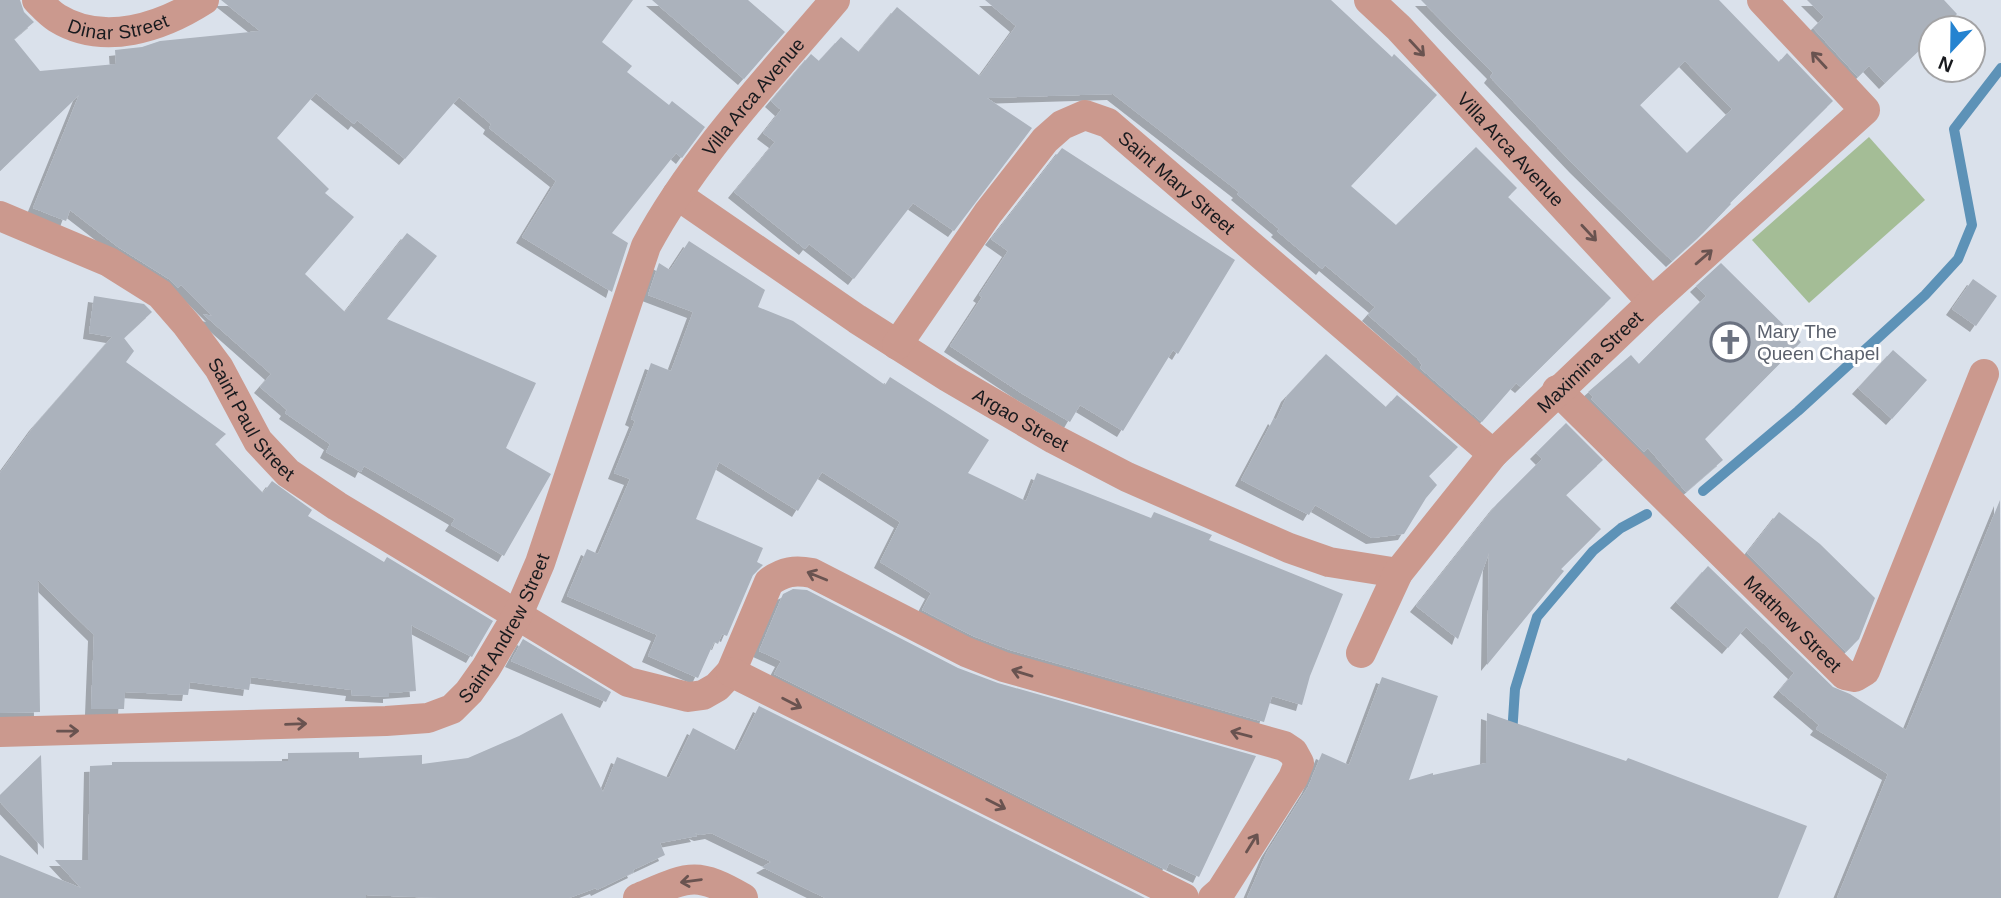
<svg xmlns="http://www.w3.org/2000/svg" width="2001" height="898" font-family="Arial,sans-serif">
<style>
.green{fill:#a4bd96}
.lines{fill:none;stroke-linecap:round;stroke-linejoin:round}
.stream{stroke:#5d92b7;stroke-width:10}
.building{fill:#abb2bc;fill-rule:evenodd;filter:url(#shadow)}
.minor{stroke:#cb998e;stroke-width:30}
.oneway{stroke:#695350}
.labels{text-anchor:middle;stroke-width:6;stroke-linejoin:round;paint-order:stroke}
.street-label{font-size:19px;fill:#181a1e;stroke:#fff}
.worship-label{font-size:19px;fill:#5b616d;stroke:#fff;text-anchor:start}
</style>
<defs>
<filter id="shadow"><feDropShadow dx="-6" dy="6" stdDeviation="0" flood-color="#0004"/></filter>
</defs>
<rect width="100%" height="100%" fill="#dae1eb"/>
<path class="green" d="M 1869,137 L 1925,200 L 1809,303 L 1752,240 Z"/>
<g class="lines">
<path class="stream" d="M 1703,491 L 1798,411 L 1925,295 L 1958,259 L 1972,225 L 1954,129 L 2001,68
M 1512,735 L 1515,689 L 1537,617 L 1593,551 L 1621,528 L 1647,514"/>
</g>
<path class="building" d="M 0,0 L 20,0 L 24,12 L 34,22 L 14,39 L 40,71 L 116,64 L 115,50 L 142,47 L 160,41 L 260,31 L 221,0 L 633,0 L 602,42 L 632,66 L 627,72 L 669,105 L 672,101 L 705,127 L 682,158 L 676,153 L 612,233 L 628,243 L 612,292 L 522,237 L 556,181 L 489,128 L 491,124 L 459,97 L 405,159 L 357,120 L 354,124 L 316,93 L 277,138 L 329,189 L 325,193 L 354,217 L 305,274 L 345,312 L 407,233 L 437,256 L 387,319 L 536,383 L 506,448 L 551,474 L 504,556 L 451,525 L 455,519 L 364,466 L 361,472 L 326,452 L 330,444 L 285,413 L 287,410 L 260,387 L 271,374 L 203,314 L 212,316 L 181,285 L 178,288 L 169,279 L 118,247 L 70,210 L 66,221 L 33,208 L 79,95 L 0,171 Z
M 652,0 L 748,0 L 785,32 L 744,79 Z
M 985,0 L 1331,0 L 1392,57 L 1394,54 L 1437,95 L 1351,186 L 1396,225 L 1476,147 L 1517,188 L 1508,197 L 1611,298 L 1521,387 L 1516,383 L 1482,422 L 1420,368 L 1422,365 L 1417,358 L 1368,315 L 1375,307 L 1325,265 L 1322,269 L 1277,231 L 1279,229 L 1237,194 L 1239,192 L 1113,94 L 987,98 L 1032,128 L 954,231 L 913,203 L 854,279 L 809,244 L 805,249 L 734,192 L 775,142 L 763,133 L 781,110 L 771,101 L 811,54 L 819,61 L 841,37 L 859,52 L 897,7 L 980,76 L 1016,26 Z
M 1421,0 L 1719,0 L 1779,62 L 1787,53 L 1833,101 L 1730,203 L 1731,204 L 1703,233 L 1672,261 L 1576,167 L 1490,77 L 1493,73 ZM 1685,61 L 1732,109 L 1687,153 L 1640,105 Z
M 1807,0 L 1944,0 L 1957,14 L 1943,28 L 1931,28 L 1931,39 L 1885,83 L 1869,66 L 1858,77 L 1813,28 L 1824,17 Z
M 1062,148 L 1235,260 L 1178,354 L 1173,350 L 1123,431 L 1080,405 L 1070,422 L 1021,393 L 950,346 L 982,297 L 979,295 L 1008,251 L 991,239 Z
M 689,241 L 765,290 L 758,307 L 793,321 L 885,385 L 890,377 L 989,440 L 968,473 L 1026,501 L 1037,473 L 1151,518 L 1154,512 L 1212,535 L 1209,540 L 1343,594 L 1310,676 L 1302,705 L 1272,696 L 1264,722 L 1010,650 L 973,636 L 922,610 L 931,593 L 880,562 L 900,522 L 822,472 L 798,511 L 719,462 L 696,519 L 763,548 L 757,562 L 763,565 L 753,575 L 727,636 L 722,634 L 718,644 L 714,642 L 698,678 L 648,656 L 657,635 L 567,596 L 587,549 L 598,554 L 630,479 L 614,473 L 635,421 L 631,419 L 651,363 L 671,371 L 693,312 L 648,295 L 659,263 L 670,270 Z
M 1721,263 L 1801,342 L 1705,439 L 1723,460 L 1686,492 L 1648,448 L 1644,452 L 1591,399 L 1593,397 L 1588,392 L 1631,355 L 1639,364 L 1706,296 L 1696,286 Z
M 1973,279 L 1997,296 L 1976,326 L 1952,309 Z
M 94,296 L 144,304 L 152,312 L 124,338 L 134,351 L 126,362 L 226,434 L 215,444 L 263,493 L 272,481 L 312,510 L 308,516 L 384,562 L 387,557 L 493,621 L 472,657 L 411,625 L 416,691 L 389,693 L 389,697 L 351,695 L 352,690 L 251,677 L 249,690 L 190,682 L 188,695 L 125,692 L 124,709 L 91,709 L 94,635 L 38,580 L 40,712 L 0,713 L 0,473 L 35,425 L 112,337 L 89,333 Z
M 1893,350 L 1927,380 L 1892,419 L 1858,388 Z
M 1326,354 L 1386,407 L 1397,395 L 1458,447 L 1429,476 L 1437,485 L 1426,498 L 1404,534 L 1372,538 L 1315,505 L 1309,515 L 1241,480 L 1274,418 L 1276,420 L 1287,396 Z
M 1566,423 L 1603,460 L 1566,495 L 1601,529 L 1561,569 L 1564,571 L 1487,665 L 1489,553 L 1458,639 L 1416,606 L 1497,504 L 1542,459 L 1536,453 Z
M 2000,500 L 2001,898 L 1837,898 L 1888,774 L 1816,729 L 1819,725 L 1779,691 L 1794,673 L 1746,627 L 1728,648 L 1676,602 L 1708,566 L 1833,687 L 1850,694 L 1906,730 Z
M 1779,512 L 1820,544 L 1875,598 L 1859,639 L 1846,652 L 1747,553 Z
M 793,589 L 807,590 L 958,668 L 998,683 L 1256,756 L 1199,877 L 1169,863 L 1166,870 L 774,674 L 781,661 L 759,651 L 783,594 Z
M 523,639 L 611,692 L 606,702 L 511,661 Z
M 1382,677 L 1438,696 L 1409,780 L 1433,773 L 1433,775 L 1486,763 L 1487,713 L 1626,761 L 1628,758 L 1807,826 L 1778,898 L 1247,898 L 1267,852 L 1308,787 L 1322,753 L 1349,765 Z
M 759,706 L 1145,898 L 825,898 L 762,867 L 771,862 L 711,833 L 700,835 L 695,833 L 697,836 L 660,843 L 665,855 L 633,870 L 634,872 L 597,890 L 596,888 L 569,898 L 440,898 L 366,895 L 366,898 L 0,898 L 0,855 L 81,888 L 55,860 L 88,860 L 90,766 L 112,765 L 112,762 L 288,761 L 288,753 L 359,752 L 359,758 L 422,755 L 422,764 L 468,758 L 519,736 L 562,713 L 603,792 L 617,757 L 669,778 L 693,728 L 737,751 Z
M 41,755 L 44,849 L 0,802 L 0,795 Z"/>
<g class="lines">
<g class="minor">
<path id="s1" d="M 37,0 C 43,6 49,13 57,18 C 104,47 162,27 204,0"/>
<path id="s2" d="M 1369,0 L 1399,28 L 1652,302"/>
<path id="s3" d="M 677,195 L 857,319 L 948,377 L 1054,439 L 1127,477 L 1289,548 L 1329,562 L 1398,573"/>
<path id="s4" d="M 0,216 L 109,262 L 160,294 L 187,325 L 219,368 L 258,441 L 288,473 L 337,506 L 628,682 L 688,697 L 703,695 L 717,687 L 731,672 L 769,582 C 784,571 795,570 812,573 L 966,652 L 1004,667 L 1284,746 L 1293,752 L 1299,763 L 1293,778 L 1221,891 L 1213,898"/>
<path id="s5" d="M 897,345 L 988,213 L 1045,140 L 1062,125 L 1085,115 L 1108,123 L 1493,454"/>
<path id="s6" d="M 1557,390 L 1845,675 L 1855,677 L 1865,671 L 1984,374"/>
<path id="s7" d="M 1361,653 L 1398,573 L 1493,454 L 1652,302 L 1865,110 L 1762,0"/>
<path d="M 731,672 L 1184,898"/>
<path id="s8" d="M 0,732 L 386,721 L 428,718 L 452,709 L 469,692 L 486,668 L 518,614 L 540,563 L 646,246 C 695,155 769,78 835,0"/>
<path d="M 638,898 C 688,877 695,870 743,898"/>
</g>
</g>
<defs><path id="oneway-shaft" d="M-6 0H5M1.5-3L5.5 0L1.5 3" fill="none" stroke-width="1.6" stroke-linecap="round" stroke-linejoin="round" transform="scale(1.75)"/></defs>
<g class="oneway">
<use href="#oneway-shaft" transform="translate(1417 48) rotate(47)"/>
<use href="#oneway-shaft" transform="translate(1819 60) rotate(-133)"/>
<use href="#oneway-shaft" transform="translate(1589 233) rotate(47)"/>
<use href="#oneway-shaft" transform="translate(1704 257) rotate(-41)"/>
<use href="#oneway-shaft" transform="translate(817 576) rotate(-158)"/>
<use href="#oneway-shaft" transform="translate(1022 673) rotate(-163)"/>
<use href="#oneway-shaft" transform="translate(792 703) rotate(27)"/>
<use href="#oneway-shaft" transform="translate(296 724) rotate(-2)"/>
<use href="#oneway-shaft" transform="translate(68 731) rotate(-1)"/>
<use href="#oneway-shaft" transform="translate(1241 734) rotate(-165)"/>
<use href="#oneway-shaft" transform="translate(996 804) rotate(27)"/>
<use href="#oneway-shaft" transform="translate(1252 843) rotate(-58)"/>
<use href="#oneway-shaft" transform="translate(691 881) rotate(172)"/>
</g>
<defs>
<g id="church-ring" transform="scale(2.0125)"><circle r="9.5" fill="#fff" stroke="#6b7280" stroke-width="1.5"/><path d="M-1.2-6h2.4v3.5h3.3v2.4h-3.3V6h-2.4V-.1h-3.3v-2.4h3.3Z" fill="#6b7280"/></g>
</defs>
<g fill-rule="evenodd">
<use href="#church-ring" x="1730" y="342"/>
</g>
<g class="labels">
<g class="street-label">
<text dy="7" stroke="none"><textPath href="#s1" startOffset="91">Dinar Street</textPath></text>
<text dy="7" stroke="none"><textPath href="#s8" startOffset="1144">Villa Arca Avenue</textPath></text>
<text dy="7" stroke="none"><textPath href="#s2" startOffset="206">Villa Arca Avenue</textPath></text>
<text dy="7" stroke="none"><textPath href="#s5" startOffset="416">Saint Mary Street</textPath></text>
<text dy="7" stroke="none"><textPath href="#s7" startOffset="374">Maximina Street</textPath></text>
<text dy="7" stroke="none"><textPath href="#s4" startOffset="334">Saint Paul Street</textPath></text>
<text dy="7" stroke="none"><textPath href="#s3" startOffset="411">Argao Street</textPath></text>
<text dy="7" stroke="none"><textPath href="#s6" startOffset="332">Matthew Street</textPath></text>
<text dy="7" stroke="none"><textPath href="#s8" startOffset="551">Saint Andrew Street</textPath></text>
</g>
<g class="worship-label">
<text x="1757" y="338">Mary The<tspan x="1757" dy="22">Queen Chapel</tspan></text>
</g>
</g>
<g transform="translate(1952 49) rotate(202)"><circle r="33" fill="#ffffff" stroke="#a3a3a5" stroke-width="2"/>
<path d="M0-5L12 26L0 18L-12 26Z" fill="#2583d0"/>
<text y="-10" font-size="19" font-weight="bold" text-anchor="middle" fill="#181a1e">N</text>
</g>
</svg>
